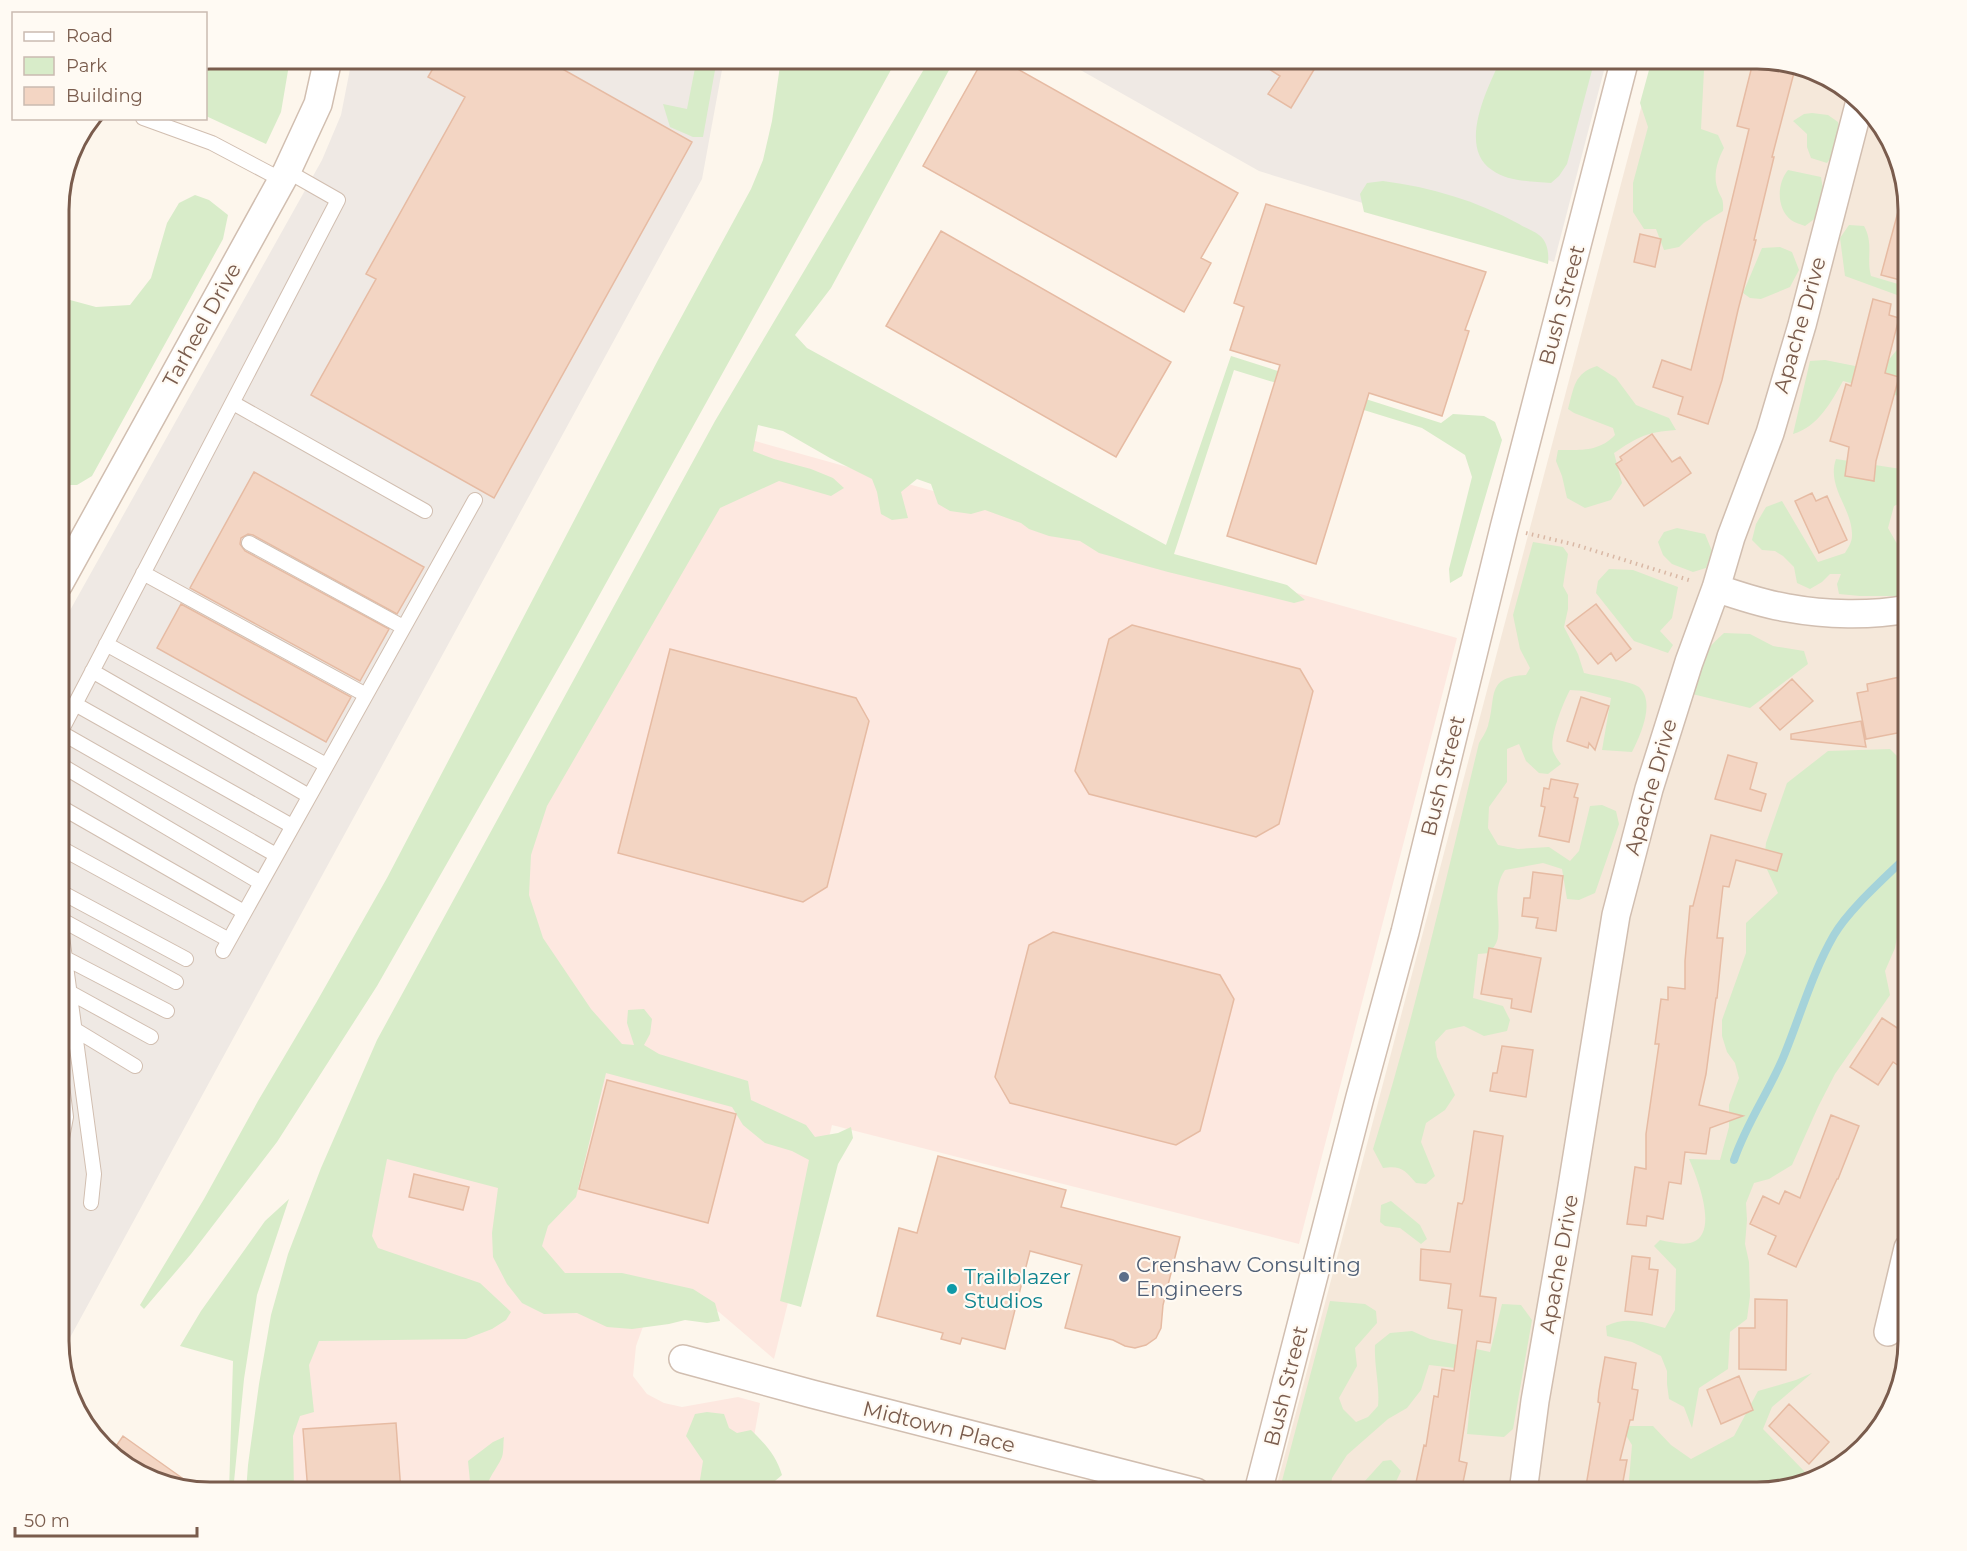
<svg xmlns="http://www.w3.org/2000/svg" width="1967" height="1551" font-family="Montserrat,sans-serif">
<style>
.residential{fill:#f5e8da}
.commercial{fill:#fde8e0}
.industrial{fill:#efe9e4}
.green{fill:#d8ecc9}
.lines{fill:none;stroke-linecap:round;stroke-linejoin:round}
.stream{stroke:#a5d3da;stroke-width:8}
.building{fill:#f3d5c3;stroke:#e6bba3;stroke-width:1.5}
.lane-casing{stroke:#d1beb0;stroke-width:16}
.street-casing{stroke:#d1beb0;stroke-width:30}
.path{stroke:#d9b8a5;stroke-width:4;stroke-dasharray:1.5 4.5;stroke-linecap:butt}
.lane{stroke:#fff;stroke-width:14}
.street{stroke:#fff;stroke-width:27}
.service-dot{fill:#5c6f8a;stroke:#fffaf3;stroke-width:2}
.culture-dot{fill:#0f9aa8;stroke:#fffaf3;stroke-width:2}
.labels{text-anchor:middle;stroke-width:4.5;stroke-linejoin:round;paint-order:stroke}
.street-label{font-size:21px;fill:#7a5c4d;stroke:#fffaf3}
.service-label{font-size:21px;fill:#4e5e75;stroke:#fffaf3;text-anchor:start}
.culture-label{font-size:21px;fill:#0d838f;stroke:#fffaf3;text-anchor:start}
.rim{fill:none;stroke:#7a5c4d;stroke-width:3}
</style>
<rect width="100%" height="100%" fill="#fdf6ec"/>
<path class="residential" d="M 1654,59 L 1757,59 L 1806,67 L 1857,96 L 1893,143 L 1908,210 L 1908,1341 L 1900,1390 L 1871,1441 L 1824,1477 L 1757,1492 L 1275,1492 Z"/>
<path class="commercial" d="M 741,437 L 1457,638 L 1299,1244 L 832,1125 L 774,1359 L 719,1312 L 694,1300 L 645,1321 L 636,1346 L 633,1376 L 647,1394 L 664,1403 L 682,1407 L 738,1397 L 760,1403 L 744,1492 L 266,1492 L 325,1204 Z"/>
<path class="industrial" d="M 352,59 L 724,59 L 702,179 L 60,1356 L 59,1350 L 59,630 L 322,160 L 341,115 Z
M 1061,59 L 1607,59 L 1554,262 L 1259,171 Z"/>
<path class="green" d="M 206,59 L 290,59 L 281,112 L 266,144 L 206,116 Z
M 690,59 L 717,59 L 703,137 L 693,137 L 670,127 L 663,104 L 687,109 L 695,68 Z
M 781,59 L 897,59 L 575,639 L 377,986 L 277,1142 L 191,1254 L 144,1309 L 140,1305 L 204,1199 L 258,1101 L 316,1003 L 387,878 L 658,360 L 751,189 L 763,160 L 772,121 Z
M 930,59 L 955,59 L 831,288 L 795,335 L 807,348 L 1166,545 L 1231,356 L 1441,423 L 1453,414 L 1484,416 L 1495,422 L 1502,440 L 1462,576 L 1450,583 L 1449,569 L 1472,477 L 1465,455 L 1422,428 L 1234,370 L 1174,554 L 1287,585 L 1305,600 L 1294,603 L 1168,572 L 1099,553 L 1080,541 L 1049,536 L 1029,529 L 1021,523 L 985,510 L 971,514 L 950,511 L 938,504 L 931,484 L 917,479 L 901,492 L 908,518 L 892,520 L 881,514 L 877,492 L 872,479 L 830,458 L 783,431 L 758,425 L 753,451 L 774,459 L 811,469 L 833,478 L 844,488 L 831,496 L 779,481 L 720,508 L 547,806 L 531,855 L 529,895 L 543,938 L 591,1009 L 622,1044 L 634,1045 L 627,1023 L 628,1010 L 644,1009 L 652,1019 L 650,1034 L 644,1045 L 659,1054 L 748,1081 L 751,1100 L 806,1125 L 815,1137 L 838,1133 L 851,1127 L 853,1138 L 838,1164 L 801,1307 L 780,1301 L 809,1160 L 792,1151 L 765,1143 L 743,1125 L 732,1107 L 606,1073 L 576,1197 L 548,1226 L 542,1246 L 565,1273 L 622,1273 L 693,1289 L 715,1303 L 720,1321 L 707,1323 L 685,1320 L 669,1324 L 632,1329 L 607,1327 L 577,1313 L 544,1314 L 522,1303 L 507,1284 L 493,1257 L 492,1233 L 498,1188 L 387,1159 L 372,1236 L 378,1248 L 480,1283 L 511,1312 L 506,1320 L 492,1329 L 466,1339 L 319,1341 L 309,1365 L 314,1412 L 300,1416 L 293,1436 L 294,1492 L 246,1492 L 248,1465 L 259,1384 L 271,1315 L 288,1254 L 321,1168 L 377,1040 L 715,421 Z
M 1501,59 L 1595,59 L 1567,164 L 1559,176 L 1551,183 C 1532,181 1508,182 1492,170 C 1457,147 1488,87 1501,59 Z
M 1652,59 L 1752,59 L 1751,62 L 1741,63 L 1720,60 L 1704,70 L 1701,129 L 1718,135 L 1724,148 C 1718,159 1713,174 1717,187 C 1720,199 1724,195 1723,211 L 1704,223 L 1679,247 L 1664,250 L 1656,229 L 1644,229 L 1633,212 L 1633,183 L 1648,127 L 1640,103 Z
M 1812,113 L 1828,115 L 1838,122 C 1841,138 1836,151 1827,163 L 1811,158 L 1807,147 L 1807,134 L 1793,121 L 1804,114 Z
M 1788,170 L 1821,177 L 1824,195 L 1817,217 L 1805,226 C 1801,224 1795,223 1791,220 C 1776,208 1777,183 1788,170 Z
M 1383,181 C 1431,187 1477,201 1519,224 C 1525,228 1534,231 1539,235 C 1548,242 1549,254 1548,264 L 1364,212 L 1360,194 L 1367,183 Z
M 195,195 L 209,200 L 228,215 L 223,239 L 92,476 L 77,485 L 59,485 L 59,297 L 96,307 L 130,305 L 151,278 L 167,223 L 179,203 Z
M 1849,225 L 1864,226 C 1874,244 1866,258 1871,276 L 1908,287 L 1908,299 L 1845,276 L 1840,238 Z
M 1780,247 L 1792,252 L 1799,270 L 1790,287 L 1761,299 L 1750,298 L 1743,293 L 1762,248 Z
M 1908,316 L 1908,499 L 1894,506 L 1888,528 L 1908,563 L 1908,596 L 1860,596 L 1839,594 L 1837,584 L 1841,574 L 1830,574 L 1822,582 L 1810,589 L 1797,583 L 1794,567 L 1783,556 L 1775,551 L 1762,550 L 1752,540 L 1756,524 L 1766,507 L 1782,501 L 1818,562 L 1845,553 C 1848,548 1852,542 1852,536 C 1853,509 1826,487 1836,459 L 1901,469 L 1907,432 L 1906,398 L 1843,381 C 1831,402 1818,427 1793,434 L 1810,361 L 1825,360 L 1865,368 L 1887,362 L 1904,341 Z
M 1597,366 L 1616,378 L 1636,405 L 1669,418 L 1676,430 C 1646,432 1638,437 1614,453 L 1622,483 L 1611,500 L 1585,508 L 1567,498 L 1562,476 L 1556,461 L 1558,450 C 1580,450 1599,452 1615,435 L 1613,428 L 1574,413 L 1568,409 C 1574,388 1574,373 1597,366 Z
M 1677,528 L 1705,534 L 1712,551 L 1706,568 L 1693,572 L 1672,564 L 1663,555 L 1658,542 L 1664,532 Z
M 1533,542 L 1563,547 L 1568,554 L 1563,586 L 1568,595 L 1568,609 L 1564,627 L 1578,654 L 1584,673 C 1596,676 1631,681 1639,687 C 1656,702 1640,736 1632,752 L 1602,750 L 1611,698 L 1585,691 L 1570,690 C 1563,703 1549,738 1553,751 C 1555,756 1558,760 1561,764 L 1548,774 L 1539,773 L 1526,761 L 1519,744 L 1507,749 L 1507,782 L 1489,807 L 1488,828 L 1498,845 L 1518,849 L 1549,847 L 1570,861 L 1579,851 L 1590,806 L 1602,805 L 1616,811 L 1619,824 L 1595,893 L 1579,900 L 1567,899 L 1562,869 L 1543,863 L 1505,870 C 1491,890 1501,913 1498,936 C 1498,942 1493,948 1490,953 L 1478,954 L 1473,998 L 1503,1006 L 1510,1020 L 1507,1031 L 1484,1036 L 1464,1026 L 1446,1030 L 1435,1042 L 1437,1057 L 1455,1095 L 1445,1110 L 1426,1123 L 1421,1142 L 1435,1176 L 1426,1184 L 1416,1183 C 1405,1170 1401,1165 1383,1168 L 1373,1149 C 1415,1015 1446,879 1479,743 C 1482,738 1486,732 1488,726 C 1497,697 1485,677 1526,675 L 1530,668 L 1520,649 L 1513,615 Z
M 1609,569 L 1633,570 L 1678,587 L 1672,618 L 1660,631 L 1673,645 L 1668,653 L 1634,641 L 1596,593 L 1598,581 Z
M 1724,633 L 1750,634 L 1773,646 L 1804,651 L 1808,664 L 1750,708 L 1684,692 C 1694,668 1705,649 1724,633 Z
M 1890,749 L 1899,758 L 1908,758 L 1908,903 L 1903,905 L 1895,948 L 1885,971 L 1890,995 L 1835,1074 L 1818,1107 L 1792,1165 L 1769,1179 L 1754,1183 L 1746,1203 L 1747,1220 L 1745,1244 L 1749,1262 L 1750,1296 L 1747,1319 L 1730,1332 L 1728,1369 L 1699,1388 L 1692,1428 L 1684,1407 L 1669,1399 L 1667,1384 L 1667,1371 L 1661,1356 L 1632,1342 L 1607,1336 L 1606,1326 C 1625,1316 1646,1322 1665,1328 L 1675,1310 L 1676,1269 L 1654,1246 L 1660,1240 C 1670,1242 1684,1246 1693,1242 C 1719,1232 1697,1177 1689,1159 L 1720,1160 L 1729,1127 L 1729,1105 L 1739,1078 L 1735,1063 L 1727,1052 L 1722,1036 L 1722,1020 L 1746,953 L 1746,923 L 1778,893 L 1764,863 L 1766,843 L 1787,783 L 1828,751 Z
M 289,1199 L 257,1295 L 244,1379 L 233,1492 L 229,1492 L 233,1361 L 180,1346 L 201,1311 L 265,1221 Z
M 1391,1201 L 1420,1225 L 1427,1239 L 1421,1244 L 1400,1228 L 1385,1226 L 1380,1222 L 1381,1205 Z
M 1330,1301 L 1365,1304 L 1376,1311 L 1377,1323 L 1355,1348 L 1357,1366 L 1339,1398 L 1343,1409 L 1356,1422 L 1368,1417 L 1378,1406 C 1380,1386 1374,1366 1375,1345 L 1390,1333 L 1412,1331 L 1430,1339 L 1490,1352 L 1502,1304 L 1521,1305 L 1532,1320 L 1513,1429 L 1504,1437 L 1467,1434 L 1473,1370 L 1429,1365 L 1421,1390 L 1407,1408 L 1388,1419 L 1347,1455 L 1332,1478 L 1330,1492 L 1279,1492 Z
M 1812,1373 L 1772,1407 L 1763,1429 L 1805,1472 L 1824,1477 L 1757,1492 L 1628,1492 L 1632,1445 L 1624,1432 L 1624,1426 L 1653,1426 L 1671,1445 L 1691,1459 L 1734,1436 L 1758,1391 L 1796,1380 Z
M 707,1412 L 724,1414 L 729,1428 L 737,1433 L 751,1430 C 765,1444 776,1455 782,1475 L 762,1492 L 698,1492 L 703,1461 L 686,1436 L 695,1414 Z
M 504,1437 C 503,1443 504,1451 502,1457 C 497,1469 487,1478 486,1492 L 471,1492 L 468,1461 L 493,1442 Z
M 1391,1460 L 1401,1471 L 1393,1488 L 1394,1492 L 1355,1492 L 1383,1461 Z"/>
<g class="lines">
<path class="stream" d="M 1734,1160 C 1746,1124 1768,1093 1783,1058 C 1800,1017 1812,973 1834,935 C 1850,908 1885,878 1908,855"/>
</g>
<path class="building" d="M 439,58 L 543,58 L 692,142 L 494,498 L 311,395 L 376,279 L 366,274 L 465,97 L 428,77 Z
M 984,58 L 998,58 L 1238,193 L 1201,258 L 1211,263 L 1184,312 L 923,166 Z
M 1252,58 L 1321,58 L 1291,108 L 1268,94 L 1280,76 Z
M 1754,58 L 1796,65 L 1772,157 L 1774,157 L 1754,240 L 1756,240 L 1738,310 L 1722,380 L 1708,424 L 1678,414 L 1683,397 L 1653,387 L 1662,360 L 1691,370 L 1749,129 L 1737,126 Z
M 1902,197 L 1906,197 L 1908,210 L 1908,282 L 1881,275 Z
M 1266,204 L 1486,272 L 1465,330 L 1469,331 L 1442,416 L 1369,393 L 1316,564 L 1227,536 L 1280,365 L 1230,350 L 1244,307 L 1234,303 Z
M 941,231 L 1171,362 L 1116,457 L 886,326 Z
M 1640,234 L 1661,239 L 1655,267 L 1634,262 Z
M 1873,299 L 1891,304 L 1889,315 L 1899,318 L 1885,373 L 1899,377 L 1876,461 L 1874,481 L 1845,476 L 1849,447 L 1830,441 L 1846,384 L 1851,386 Z
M 1652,434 L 1672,462 L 1680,457 L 1691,473 L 1644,506 L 1616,464 L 1622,460 L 1620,457 Z
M 254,472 L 424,567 L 397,614 L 253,535 L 248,534 L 241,538 L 240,544 L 245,551 L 389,629 L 360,681 L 190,588 Z
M 1812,493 L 1816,501 L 1827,496 L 1847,540 L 1819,553 L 1795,501 Z
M 181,604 L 351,697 L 326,742 L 157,648 Z
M 1596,604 L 1631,649 L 1616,661 L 1611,653 L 1598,664 L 1567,626 Z
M 1132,625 L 1300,669 L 1313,691 L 1279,824 L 1256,837 L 1089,794 L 1075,771 L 1097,686 L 1109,639 Z
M 670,649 L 856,698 L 869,721 L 827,887 L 803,902 L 618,853 Z
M 1900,677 L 1908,731 L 1866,739 L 1857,693 L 1868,691 L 1867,684 Z
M 1792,679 L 1813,701 L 1780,730 L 1760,708 Z
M 1581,697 L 1609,706 L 1595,750 L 1589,743 L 1588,748 L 1567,741 Z
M 1861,721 L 1866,747 L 1791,739 L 1791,734 Z
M 1728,755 L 1757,763 L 1750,789 L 1766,794 L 1761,811 L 1715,799 Z
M 1551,779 L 1578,784 L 1574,797 L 1578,798 L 1569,842 L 1539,836 L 1545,807 L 1541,806 L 1544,788 L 1549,789 Z
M 1711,835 L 1782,854 L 1777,871 L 1736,860 L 1729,887 L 1723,886 L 1717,938 L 1723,938 L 1717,998 L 1716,998 L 1706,1074 L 1699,1105 L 1743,1116 L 1710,1128 L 1706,1154 L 1685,1152 L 1681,1184 L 1669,1182 L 1663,1219 L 1647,1216 L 1646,1226 L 1627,1224 L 1635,1167 L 1646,1169 L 1646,1134 L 1659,1044 L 1655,1044 L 1661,999 L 1668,1000 L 1668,987 L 1685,989 L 1685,961 L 1690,906 L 1693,906 Z
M 1533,872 L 1563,876 L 1556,931 L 1536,928 L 1538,918 L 1522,916 L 1524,898 L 1530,898 Z
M 1053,932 L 1220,975 L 1234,999 L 1200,1131 L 1176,1145 L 1010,1103 L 995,1077 L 1029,945 Z
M 1489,948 L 1541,958 L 1531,1012 L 1511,1008 L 1512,999 L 1481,994 Z
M 1882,1018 L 1908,1035 L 1908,1051 L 1899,1066 L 1893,1062 L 1878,1085 L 1850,1067 Z
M 1502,1046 L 1533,1050 L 1526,1097 L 1490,1091 L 1493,1073 L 1497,1073 Z
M 607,1080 L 736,1114 L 708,1223 L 579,1189 Z
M 1831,1115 L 1859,1126 L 1838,1179 L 1837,1179 L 1796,1267 L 1768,1254 L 1776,1236 L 1750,1224 L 1763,1196 L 1779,1204 L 1785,1191 L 1800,1198 Z
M 1474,1131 L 1503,1136 L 1480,1296 L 1496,1298 L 1490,1343 L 1477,1341 L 1459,1461 L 1467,1463 L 1461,1492 L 1414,1492 L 1424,1445 L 1426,1446 L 1434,1396 L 1438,1397 L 1442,1369 L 1454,1371 L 1462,1310 L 1448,1308 L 1451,1284 L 1420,1280 L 1421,1249 L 1450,1252 L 1458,1203 L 1462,1204 L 1464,1200 Z
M 938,1156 L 1066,1190 L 1061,1207 L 1180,1237 L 1163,1305 L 1161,1328 L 1156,1338 L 1146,1345 L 1135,1348 L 1125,1346 L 1113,1340 L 1065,1328 L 1082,1265 L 1030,1251 L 1005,1349 L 962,1338 L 960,1344 L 941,1339 L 943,1333 L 877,1316 L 899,1228 L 917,1233 Z
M 414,1174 L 469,1187 L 463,1210 L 409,1197 Z
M 1632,1256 L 1650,1258 L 1649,1269 L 1658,1270 L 1652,1315 L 1625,1311 Z
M 1755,1299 L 1787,1300 L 1786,1370 L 1739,1369 L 1739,1328 L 1755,1328 Z
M 1605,1357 L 1636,1363 L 1632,1389 L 1638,1390 L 1633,1420 L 1630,1420 L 1620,1460 L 1627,1460 L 1621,1492 L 1585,1492 L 1600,1403 L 1598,1402 L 1599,1391 Z
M 1739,1376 L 1753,1410 L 1721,1424 L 1707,1390 Z
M 1789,1404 L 1829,1442 L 1809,1464 L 1769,1426 Z
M 396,1423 L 401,1492 L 308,1492 L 303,1429 Z
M 123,1436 L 199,1490 L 153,1481 L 110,1455 Z"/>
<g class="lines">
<g class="lane-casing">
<path id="lane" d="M 143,118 L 212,143 L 282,180
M 233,403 L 425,511
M 249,543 L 403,627
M 143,573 L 366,695
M 106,644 L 326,765
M 92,671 L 309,796
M 75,704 L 292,826
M 60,732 L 276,855
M 59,735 L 338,200 L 287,171
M 59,764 L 261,883
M 59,806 L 244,912
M 59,847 L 229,940
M 59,891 L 186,959
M 59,914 L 94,1174 L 91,1203
M 60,919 L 176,982
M 223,951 L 475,500
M 65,958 L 167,1011
M 69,992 L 151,1037
M 74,1029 L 135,1066
M 59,1154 L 66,1117 L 59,1061"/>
</g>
<g class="street-casing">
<path id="street" d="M 59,584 L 287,171 L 318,104 L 328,59
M 1716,588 C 1739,596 1763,604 1788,608 C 1826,615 1870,616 1908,609
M 1888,1332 L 1908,1248
M 683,1359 L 812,1394 L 1196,1492
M 1258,1492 L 1360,1097 L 1405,932 L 1504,528 L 1625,59
M 1523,1492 L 1535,1401 L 1570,1199 L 1616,915 L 1649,789 L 1689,662 L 1716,588 L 1731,537 L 1770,433 L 1802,325 L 1860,101"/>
</g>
<path class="path" d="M 1526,533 L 1576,545 L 1692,581"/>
<use href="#lane" class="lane"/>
<use href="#street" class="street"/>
</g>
<circle class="service-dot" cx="1124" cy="1277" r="6"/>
<circle class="culture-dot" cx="952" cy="1289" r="6"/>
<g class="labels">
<g class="street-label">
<text transform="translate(1562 305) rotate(-75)" y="7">Bush Street</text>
<text transform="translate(202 325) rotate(-61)" y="7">Tarheel Drive</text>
<text transform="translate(1800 325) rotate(-74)" y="7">Apache Drive</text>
<text transform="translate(1443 776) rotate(-76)" y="7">Bush Street</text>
<text transform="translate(1651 787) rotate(-74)" y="7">Apache Drive</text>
<text transform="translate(1559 1264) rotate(-80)" y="7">Apache Drive</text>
<text transform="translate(1286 1386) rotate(-76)" y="7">Bush Street</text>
<text transform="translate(939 1427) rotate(14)" y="7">Midtown Place</text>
</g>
<g class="service-label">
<text x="1136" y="1272">Crenshaw Consulting<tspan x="1136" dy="24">Engineers</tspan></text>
</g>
<g class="culture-label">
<text x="964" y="1284">Trailblazer<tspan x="964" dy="24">Studios</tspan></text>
</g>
</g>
<path d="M0 0H1967V1551H0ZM210 69H1757A141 141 0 0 1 1898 210V1341A141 141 0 0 1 1757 1482H210A141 141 0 0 1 69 1341V210A141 141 0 0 1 210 69Z" fill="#fffaf3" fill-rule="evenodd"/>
<path class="rim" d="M210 69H1757A141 141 0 0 1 1898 210V1341A141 141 0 0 1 1757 1482H210A141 141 0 0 1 69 1341V210A141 141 0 0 1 210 69Z"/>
<rect x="12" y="12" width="195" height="108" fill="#fffaf3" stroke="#cabbb1" stroke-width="1.5"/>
<rect x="24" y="32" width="30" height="9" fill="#ffffff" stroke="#cabbb1" stroke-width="1.5"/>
<text x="66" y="42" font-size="18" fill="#7a5c4d">Road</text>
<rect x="24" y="57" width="30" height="18" fill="#d8ecc9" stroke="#cabbb1" stroke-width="1.5"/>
<text x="66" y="72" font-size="18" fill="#7a5c4d">Park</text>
<rect x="24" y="87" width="30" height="18" fill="#f3d5c3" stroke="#cabbb1" stroke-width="1.5"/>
<text x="66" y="102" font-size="18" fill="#7a5c4d">Building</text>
<path d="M15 1527v9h182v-9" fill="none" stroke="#7a5c4d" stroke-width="3"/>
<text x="24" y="1527" font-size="18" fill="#7a5c4d" stroke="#fffaf3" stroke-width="4.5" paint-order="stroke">50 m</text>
</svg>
